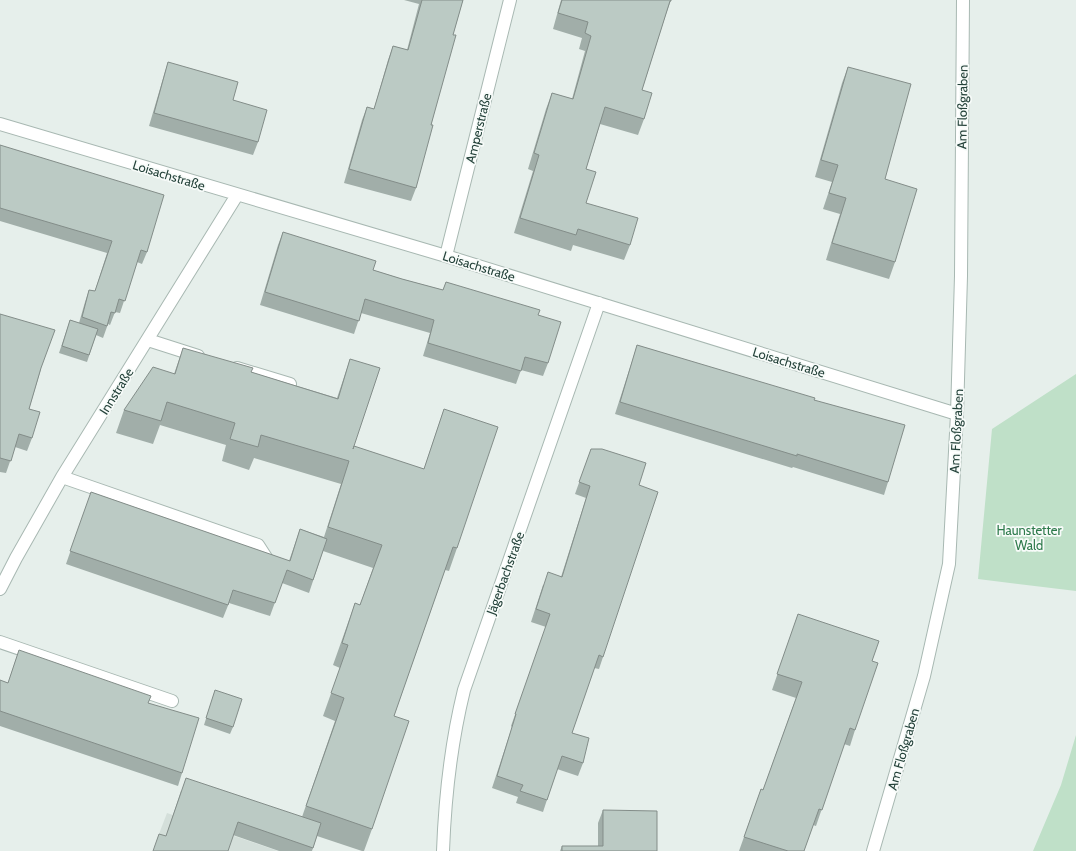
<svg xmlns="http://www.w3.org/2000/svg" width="1076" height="851" font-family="Cabin,sans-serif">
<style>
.built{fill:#d4dfda}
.green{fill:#bfe0c8}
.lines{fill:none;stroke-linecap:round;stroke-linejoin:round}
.minor-casing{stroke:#a8b8b2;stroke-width:14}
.minor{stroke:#fff;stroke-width:12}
.wall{fill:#a1aea9}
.building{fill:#bbcac4;stroke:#838d89}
.labels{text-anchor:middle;stroke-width:3.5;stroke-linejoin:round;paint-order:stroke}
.street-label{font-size:13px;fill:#24423a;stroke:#f7fbf9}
.park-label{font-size:13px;fill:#2d7a4b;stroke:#f7fbf9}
</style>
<rect width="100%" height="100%" fill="#e6efeb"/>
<path class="built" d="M 167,813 L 278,851 L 167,851 L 154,847 Z"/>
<path class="green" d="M 1076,374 L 1076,591 L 978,579 L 992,429 Z
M 1076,735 L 1076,851 L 1033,851 L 1061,785 Z"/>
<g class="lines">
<g class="minor-casing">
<path id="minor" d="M 0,124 L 446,256 L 957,414
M 446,256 L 510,0
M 148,340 L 198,356
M 237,368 L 290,384
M 62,477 L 258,545 L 267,559
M 0,589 L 16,558 L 62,477 L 237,195
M 0,642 L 172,701
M 443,851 C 445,796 451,743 464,690 L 599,303
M 873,851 L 924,676 L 949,564 L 957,414 L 961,276 L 963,0"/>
</g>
<use href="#minor" class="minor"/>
</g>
<path class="wall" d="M 404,0 L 463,0 L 453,35 L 416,188 L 411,201 L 344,183 L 362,120 L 367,107 L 374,109 L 388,60 L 393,46 L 407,50 L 419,4 Z
M 561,0 L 671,0 L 665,17 L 642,90 L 644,119 L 638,135 L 600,124 L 586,169 L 586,203 L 630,245 L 624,260 L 573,245 L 571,251 L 514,233 L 533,171 L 528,169 L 546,109 L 552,93 L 572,99 L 585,51 L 579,49 L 582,38 L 553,29 Z
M 168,62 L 233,100 L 258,142 L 253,155 L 149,126 L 164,75 Z
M 848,67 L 885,179 L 895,262 L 889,279 L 826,260 L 840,214 L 823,209 L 832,182 L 815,177 L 842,83 Z
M 0,145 L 147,252 L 142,264 L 137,262 L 120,313 L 115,312 L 110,325 L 108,324 L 103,338 L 96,335 L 87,362 L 59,353 L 70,320 L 79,323 L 85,302 L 89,290 L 95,291 L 107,253 L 0,221 Z
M 283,232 L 373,270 L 402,279 L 443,290 L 446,282 L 538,315 L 548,363 L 543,376 L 521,370 L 516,384 L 423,356 L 430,333 L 361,313 L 354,334 L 260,305 L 278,245 Z
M 0,314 L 41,369 L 29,409 L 32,438 L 27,451 L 15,447 L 6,473 L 0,472 Z
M 637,345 L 814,400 L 888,482 L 884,495 L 793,467 L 792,468 L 615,414 L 633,358 Z
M 183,348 L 251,372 L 337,398 L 350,359 L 354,447 L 424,469 L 444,409 L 457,548 L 449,571 L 445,570 L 394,716 L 372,829 L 364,851 L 362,851 L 317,836 L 312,851 L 279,851 L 233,835 L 166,836 L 181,791 L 302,817 L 335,721 L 323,716 L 340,668 L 333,665 L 355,603 L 360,605 L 373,568 L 323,551 L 309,593 L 282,583 L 270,616 L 229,603 L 223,618 L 66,564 L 91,492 L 289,561 L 300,529 L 324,537 L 341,484 L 254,458 L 249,470 L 222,461 L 226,445 L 160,425 L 153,444 L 116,433 L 124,410 L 174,374 Z
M 591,449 L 639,485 L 603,657 L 599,669 L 594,668 L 572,733 L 583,763 L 578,776 L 557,769 L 543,812 L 516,803 L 518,797 L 492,788 L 512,727 L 511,726 L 546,627 L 531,622 L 543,585 L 561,577 L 586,498 L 575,494 Z
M 798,614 L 872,661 L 855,730 L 850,746 L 844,744 L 816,826 L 813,825 L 804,851 L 739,851 L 761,789 L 763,790 L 796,698 L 772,690 Z
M 19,650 L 148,703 L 182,773 L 178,786 L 0,726 L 0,680 L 8,683 Z
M 215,690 L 233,727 L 230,734 L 204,725 Z
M 603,810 L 657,851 L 560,851 L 562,846 L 598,846 L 598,823 Z"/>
<path class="building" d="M 422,0 L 463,0 L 453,35 L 456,35 L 431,125 L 433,125 L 416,188 L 349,169 L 367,107 L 374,109 L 393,46 L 408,50 Z
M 562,0 L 671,0 L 671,1 L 670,1 L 642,90 L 652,93 L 644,119 L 605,107 L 586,169 L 596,172 L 586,203 L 638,218 L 630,245 L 578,229 L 576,235 L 520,218 L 539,155 L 534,153 L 552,93 L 573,99 L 591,36 L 585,33 L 588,22 L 558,13 Z
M 168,62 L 238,82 L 233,100 L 267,110 L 258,142 L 154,113 Z
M 848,67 L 911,84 L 885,179 L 917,189 L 895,262 L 832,243 L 846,198 L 829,193 L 838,165 L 821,160 Z
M 0,145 L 164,195 L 147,252 L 141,250 L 125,301 L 119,299 L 115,313 L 111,312 L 107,326 L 82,317 L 89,290 L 95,291 L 112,241 L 0,208 Z
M 283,232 L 376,261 L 373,270 L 402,279 L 443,290 L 446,282 L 540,310 L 538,315 L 561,322 L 548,363 L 525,357 L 521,371 L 428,343 L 434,320 L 365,299 L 359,321 L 265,292 Z
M 0,314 L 55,330 L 41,368 L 29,409 L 40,412 L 32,438 L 19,434 L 11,461 L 0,458 Z
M 70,320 L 98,329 L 89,355 L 62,346 Z
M 637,345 L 815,398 L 814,400 L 905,425 L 888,482 L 797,454 L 797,456 L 620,402 Z
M 183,348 L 253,368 L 251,372 L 338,399 L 350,359 L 380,368 L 353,449 L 354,446 L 424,469 L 444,409 L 498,427 L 457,548 L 453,547 L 394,716 L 409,721 L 372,829 L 306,806 L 344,698 L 331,693 L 348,645 L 342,643 L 355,603 L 360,605 L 382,545 L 328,527 L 349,461 L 261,435 L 258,447 L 230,439 L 235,423 L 167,402 L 161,421 L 124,410 L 153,367 L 175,374 Z
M 591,449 L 602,449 L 646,463 L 639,485 L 658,492 L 603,657 L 599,655 L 572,733 L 589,738 L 583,763 L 562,756 L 547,800 L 520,791 L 523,785 L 497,776 L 516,714 L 515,714 L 550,614 L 536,609 L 548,572 L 562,577 L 590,486 L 579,482 Z
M 91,492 L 290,561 L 300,529 L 327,539 L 313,580 L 287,570 L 275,603 L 233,590 L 228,605 L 70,551 Z
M 798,614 L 879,641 L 872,661 L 878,663 L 855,730 L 850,728 L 822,810 L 819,809 L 804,851 L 788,851 L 744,837 L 761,789 L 763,790 L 802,682 L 777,674 Z
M 19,650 L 151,696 L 148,703 L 199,718 L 182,773 L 0,711 L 0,680 L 8,683 Z
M 215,690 L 242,699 L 233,727 L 206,718 Z
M 186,778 L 321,823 L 313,848 L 238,822 L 228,851 L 153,851 L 159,834 L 166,836 Z
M 603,810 L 657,811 L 657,851 L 562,851 L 562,846 L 603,846 Z"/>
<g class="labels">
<g class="street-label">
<text transform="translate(962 107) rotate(-89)" y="5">Am Floßgraben</text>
<text transform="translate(478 128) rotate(-76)" y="5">Amperstraße</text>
<text transform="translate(169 175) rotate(17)" y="5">Loisachstraße</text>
<text transform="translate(479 266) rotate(17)" y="5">Loisachstraße</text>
<text transform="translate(789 362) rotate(17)" y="5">Loisachstraße</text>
<text transform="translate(116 391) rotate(-58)" y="5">Innstraße</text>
<text transform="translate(956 431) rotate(-87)" y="5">Am Floßgraben</text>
<text transform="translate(505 573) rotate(-70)" y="5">Jägerbachstraße</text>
<text transform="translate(903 749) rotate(-74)" y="5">Am Floßgraben</text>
</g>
<g class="park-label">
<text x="1029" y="535">Haunstetter<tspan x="1029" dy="15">Wald</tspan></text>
</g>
</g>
</svg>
